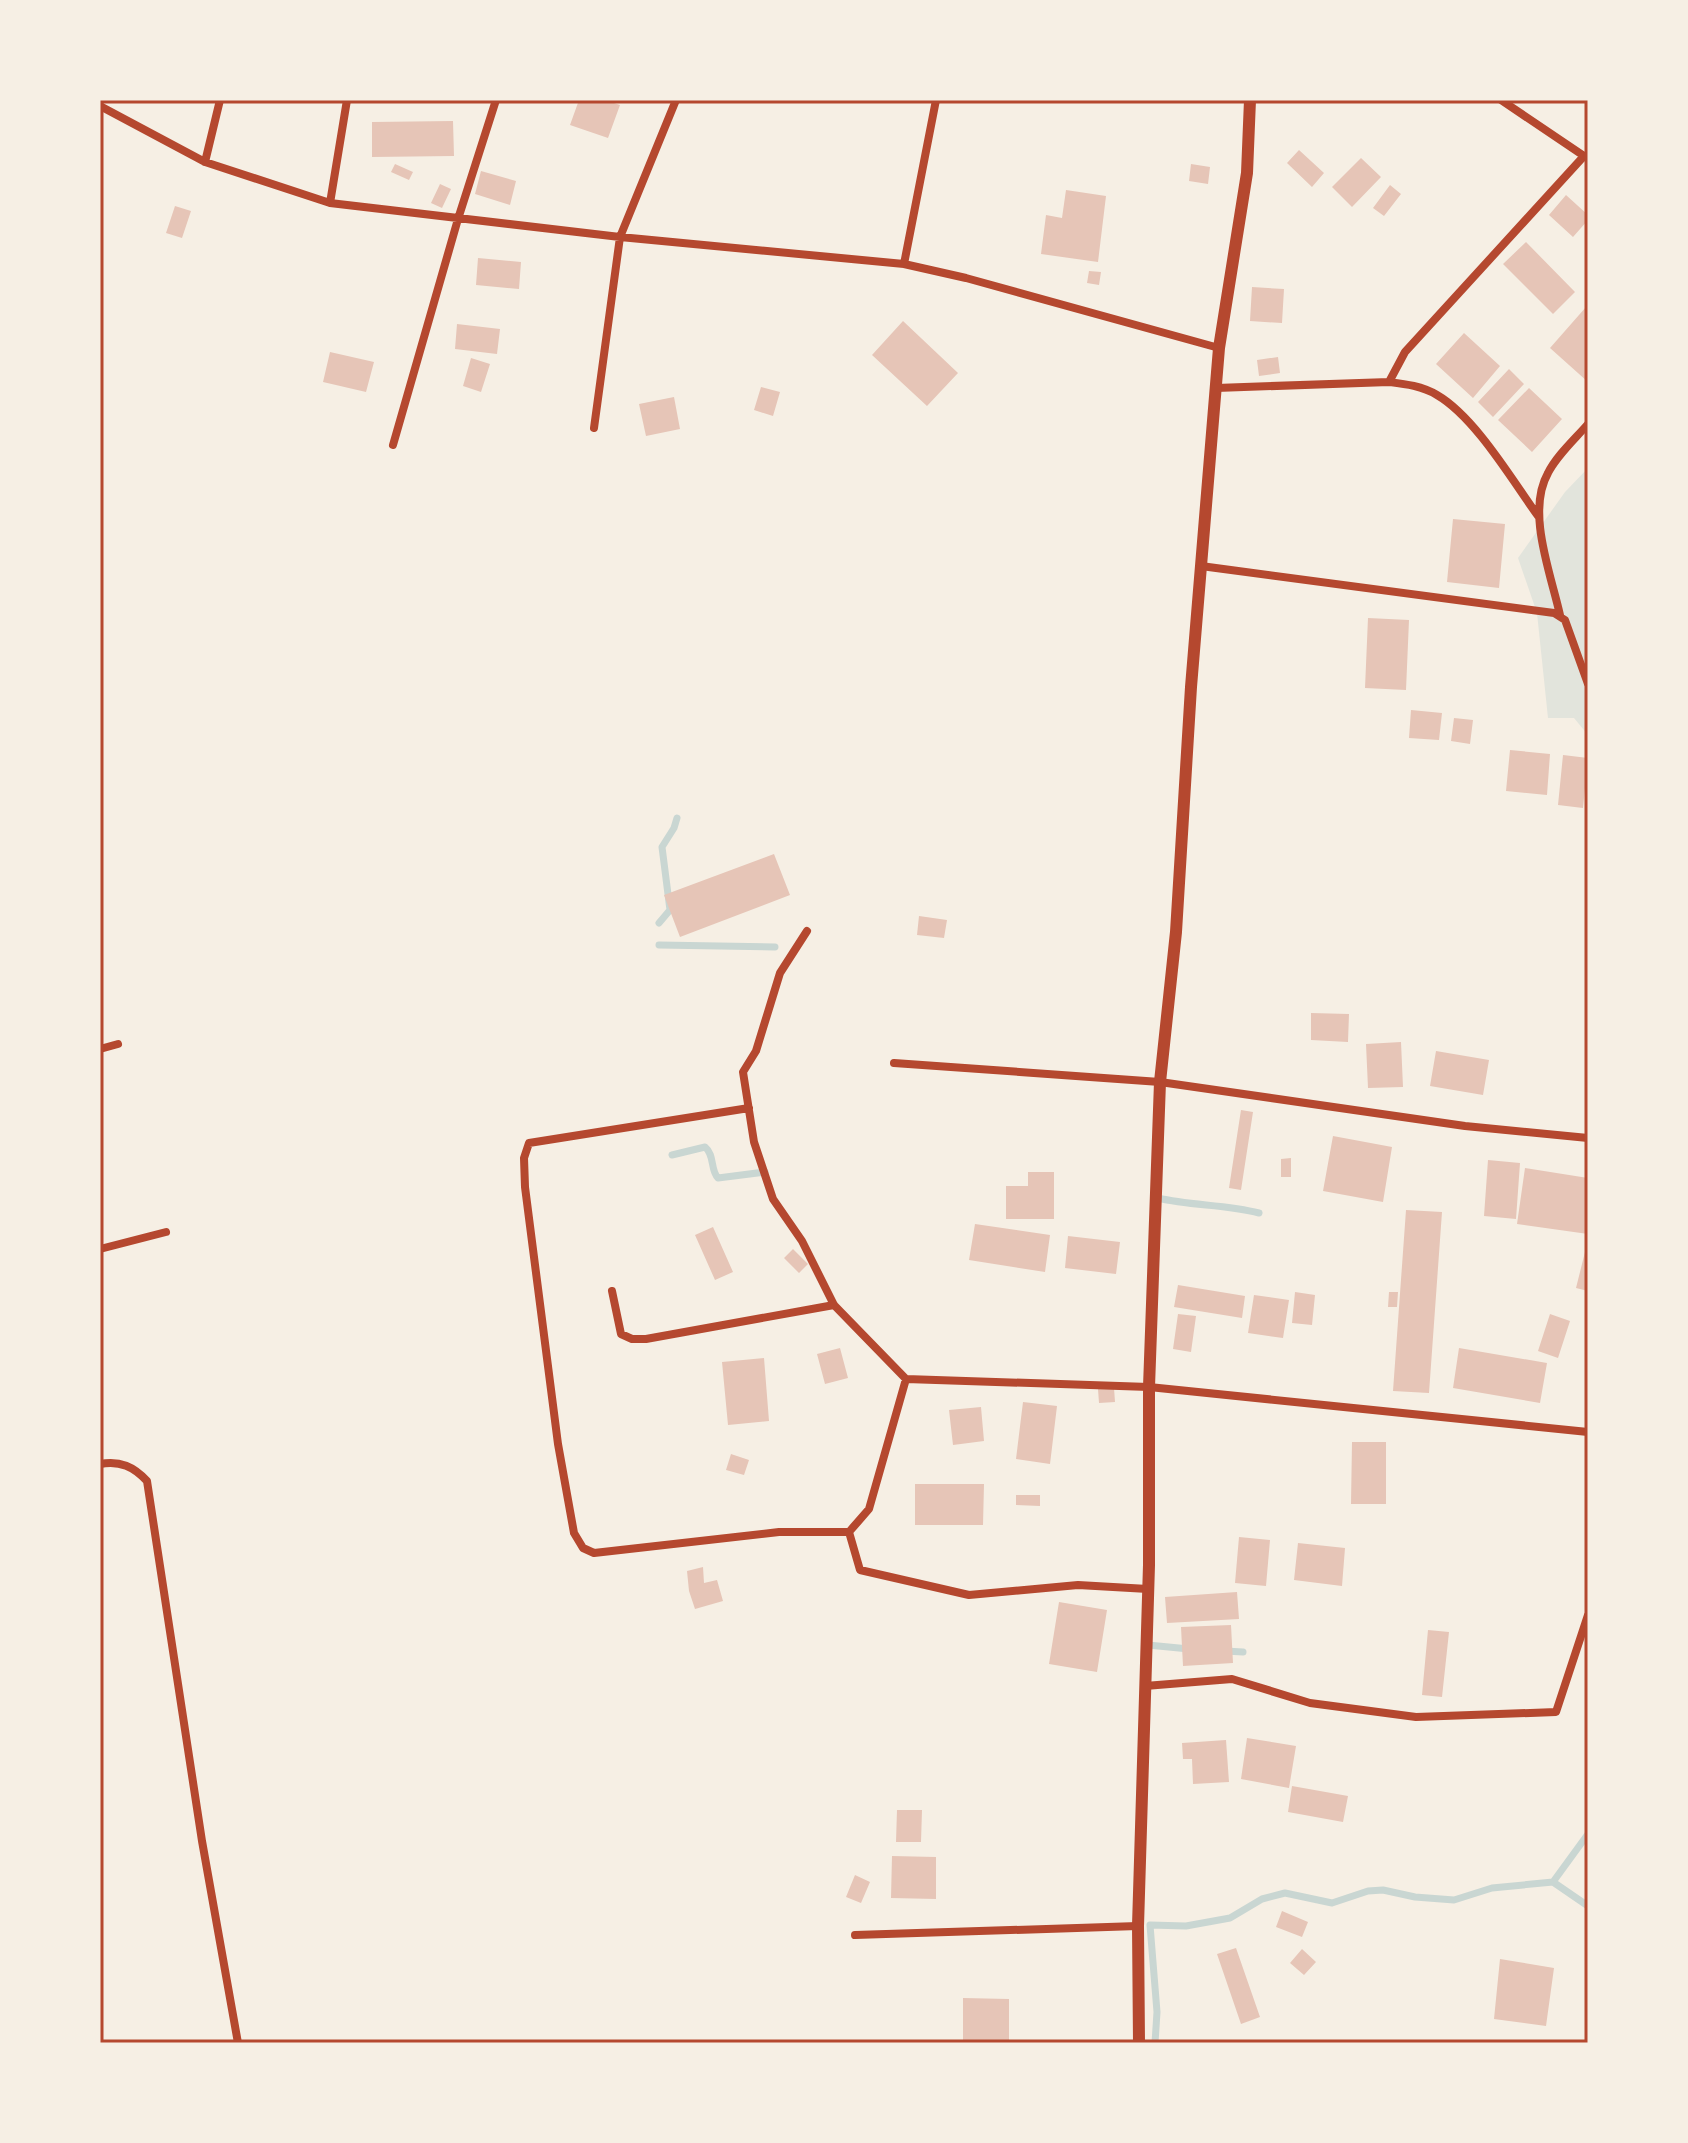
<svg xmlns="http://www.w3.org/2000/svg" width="1688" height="2143" font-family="'Sofia Sans Condensed',sans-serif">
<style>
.green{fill:#e2e4dc}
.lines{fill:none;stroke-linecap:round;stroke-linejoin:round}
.stream{stroke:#c9d6d2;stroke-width:7}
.building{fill:#e6c5b7}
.minor{stroke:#b5482f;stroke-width:8}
.tertiary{stroke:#b5482f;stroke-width:12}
.neatline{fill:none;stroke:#b5482f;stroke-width:3}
</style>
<rect width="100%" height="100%" fill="#f6efe4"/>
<path class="green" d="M 1588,468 L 1588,735 L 1574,718 L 1548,718 L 1537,613 L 1518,558 L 1565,492 Z"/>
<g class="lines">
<path class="stream" d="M 659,923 L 670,910 L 662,847 L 674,828 L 677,818
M 659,945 L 775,947
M 672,1155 L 705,1147 C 715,1155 710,1170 718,1178 L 765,1172
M 1158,1198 C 1191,1206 1226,1204 1259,1213
M 1148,1645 L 1189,1649
M 1225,1651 L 1243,1652
M 1553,1882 L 1588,1834
M 1155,2043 L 1157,2012 L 1150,1925 L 1186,1926 L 1230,1918 L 1262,1899 L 1285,1893 L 1332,1903 L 1368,1891 L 1383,1890 L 1415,1897 L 1454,1900 L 1492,1888 L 1553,1882 L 1588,1906"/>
</g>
<path class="building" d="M 579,100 L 605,100 L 620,105 L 608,138 L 570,125 Z
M 453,121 L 454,156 L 372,157 L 372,122 Z
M 1299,150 L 1324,173 L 1312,187 L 1287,163 Z
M 1361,158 L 1381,177 L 1352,207 L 1332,187 Z
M 395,164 L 413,172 L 409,180 L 391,172 Z
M 1191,164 L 1210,167 L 1208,184 L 1189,181 Z
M 481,171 L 516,181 L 510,205 L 475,194 Z
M 440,184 L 451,189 L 442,208 L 431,203 Z
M 1390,185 L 1401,194 L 1384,216 L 1373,208 Z
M 1066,190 L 1106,196 L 1098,262 L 1041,254 L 1046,215 L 1062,218 Z
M 1566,195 L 1588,215 L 1588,220 L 1573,237 L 1549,215 Z
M 175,206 L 191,211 L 182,238 L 166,233 Z
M 1526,242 L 1575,292 L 1553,314 L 1503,264 Z
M 478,258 L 521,262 L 519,289 L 476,285 Z
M 1089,271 L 1101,272 L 1099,285 L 1087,283 Z
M 1252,287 L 1284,289 L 1282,323 L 1250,321 Z
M 1586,307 L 1588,309 L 1588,382 L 1550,348 Z
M 903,321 L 958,373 L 927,406 L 872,355 Z
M 457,324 L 500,329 L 497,354 L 455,349 Z
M 1464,333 L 1500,366 L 1473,398 L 1436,364 Z
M 330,352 L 374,362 L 366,392 L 323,382 Z
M 1278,357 L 1280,373 L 1259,376 L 1257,360 Z
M 471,358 L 490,364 L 481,392 L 463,386 Z
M 1509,369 L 1524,384 L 1493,417 L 1478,402 Z
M 761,387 L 780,392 L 773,416 L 754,410 Z
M 1529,388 L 1562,419 L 1532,452 L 1498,420 Z
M 674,397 L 680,429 L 646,436 L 639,404 Z
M 1453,519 L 1505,524 L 1499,588 L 1447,582 Z
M 1368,618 L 1409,620 L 1406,690 L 1365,688 Z
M 1411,710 L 1442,713 L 1439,740 L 1409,738 Z
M 1454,718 L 1473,720 L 1470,744 L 1451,741 Z
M 1510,750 L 1550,754 L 1547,795 L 1506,791 Z
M 1563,755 L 1588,758 L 1583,808 L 1558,805 Z
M 774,854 L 790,895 L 680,937 L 664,895 Z
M 919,916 L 947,920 L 944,938 L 917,935 Z
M 1311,1013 L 1349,1014 L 1348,1042 L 1311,1040 Z
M 1401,1042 L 1403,1087 L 1368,1088 L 1366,1044 Z
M 1436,1051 L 1489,1060 L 1483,1095 L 1430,1086 Z
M 1241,1110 L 1253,1112 L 1241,1190 L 1229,1188 Z
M 1333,1136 L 1392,1147 L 1383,1202 L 1323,1191 Z
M 1291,1158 L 1291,1177 L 1281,1177 L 1281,1159 Z
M 1488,1160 L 1520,1163 L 1516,1219 L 1484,1216 Z
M 1525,1168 L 1588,1178 L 1588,1234 L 1517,1224 Z
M 1028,1172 L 1054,1172 L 1054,1219 L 1006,1219 L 1006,1186 L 1028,1186 Z
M 1406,1210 L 1442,1212 L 1429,1393 L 1393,1391 Z
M 975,1224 L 1050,1235 L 1045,1272 L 969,1260 Z
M 713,1227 L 733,1272 L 715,1280 L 695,1235 Z
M 1068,1236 L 1120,1242 L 1116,1274 L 1065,1268 Z
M 1587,1244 L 1588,1244 L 1588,1291 L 1576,1288 Z
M 793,1249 L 808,1264 L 799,1273 L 784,1258 Z
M 1178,1285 L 1245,1296 L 1242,1318 L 1174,1307 Z
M 1295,1292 L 1315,1295 L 1312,1325 L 1292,1323 Z
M 1389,1292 L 1398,1292 L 1397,1307 L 1388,1307 Z
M 1254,1295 L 1289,1300 L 1283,1338 L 1248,1333 Z
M 1178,1314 L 1196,1316 L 1191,1352 L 1173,1349 Z
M 1550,1314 L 1570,1321 L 1558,1358 L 1538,1351 Z
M 840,1348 L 848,1378 L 825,1384 L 817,1354 Z
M 1459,1348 L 1547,1363 L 1540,1403 L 1453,1388 Z
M 764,1358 L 769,1421 L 728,1425 L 722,1362 Z
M 1114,1388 L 1115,1402 L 1099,1403 L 1098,1389 Z
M 1023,1402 L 1057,1406 L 1050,1464 L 1016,1459 Z
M 981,1407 L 984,1441 L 953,1445 L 949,1410 Z
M 1352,1442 L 1386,1442 L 1386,1504 L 1351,1504 Z
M 731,1454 L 749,1460 L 744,1475 L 726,1470 Z
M 915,1484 L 984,1484 L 983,1525 L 915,1525 Z
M 1016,1495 L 1040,1495 L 1040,1506 L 1016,1505 Z
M 1239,1537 L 1270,1540 L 1266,1586 L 1235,1583 Z
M 1298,1543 L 1345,1548 L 1342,1586 L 1294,1580 Z
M 703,1567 L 704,1583 L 717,1580 L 723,1601 L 695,1609 L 689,1591 L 687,1571 Z
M 1237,1592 L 1239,1619 L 1167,1623 L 1165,1597 Z
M 1059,1602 L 1107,1610 L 1097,1672 L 1049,1664 Z
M 1231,1625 L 1233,1663 L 1183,1666 L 1181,1627 Z
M 1428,1630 L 1449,1632 L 1442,1697 L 1422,1695 Z
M 1247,1738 L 1296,1746 L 1289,1788 L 1241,1779 Z
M 1226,1740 L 1229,1782 L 1193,1784 L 1192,1759 L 1183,1759 L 1182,1743 Z
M 1292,1786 L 1348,1796 L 1343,1822 L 1288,1812 Z
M 897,1810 L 922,1810 L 921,1842 L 896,1842 Z
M 892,1856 L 936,1857 L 936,1899 L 891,1898 Z
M 855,1875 L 870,1882 L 861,1903 L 846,1897 Z
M 1282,1911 L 1308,1922 L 1302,1937 L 1276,1927 Z
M 1236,1948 L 1260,2017 L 1241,2024 L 1217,1954 Z
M 1302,1949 L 1316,1962 L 1304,1975 L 1290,1963 Z
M 1500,1959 L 1554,1968 L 1546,2026 L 1494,2019 Z
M 963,1998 L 1009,1999 L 1009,2041 L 963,2040 Z"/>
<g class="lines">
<path class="minor" d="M 1501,100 L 1587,158
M 100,106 L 205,162 L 330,203 L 620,237 L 904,264 L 966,278 L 1219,348
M 205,162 L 220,100
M 330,203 L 347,100
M 904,264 L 936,100
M 1389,382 L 1405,352 L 1584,156
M 1216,388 L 1389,382 C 1405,384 1422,386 1437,395 C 1475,417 1512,480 1538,516
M 594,428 L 620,237 L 676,100
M 393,445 L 458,219 L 496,100
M 1201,566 L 1554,613 L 1565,620 L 1588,684
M 1560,615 C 1551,574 1526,512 1548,473 C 1557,455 1575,439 1588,424
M 807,931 L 780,973 L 756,1051 L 743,1072 L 754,1142 L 773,1199 L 802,1241 L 834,1305 L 906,1379 L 1149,1387 L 1588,1432
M 100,1049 L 118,1044
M 894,1063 L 1160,1082 L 1465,1126 L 1588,1138
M 749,1108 L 529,1143 L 524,1158 L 525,1187 L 558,1444 L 574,1533 L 583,1548 L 594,1553 L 779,1532 L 849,1532 L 860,1570 L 969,1595 L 1078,1585 L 1148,1589
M 100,1249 L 166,1232
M 612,1291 L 621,1334 L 632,1339 L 646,1339 L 834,1305
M 100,1464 C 120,1460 134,1467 147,1481 L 202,1841 L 238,2043
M 849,1532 L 869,1509 L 906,1379
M 1145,1686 L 1232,1679 L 1310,1703 L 1416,1717 L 1556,1712 L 1588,1615
M 855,1935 L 1138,1926"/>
<path class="tertiary" d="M 1139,2043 L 1138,1926 L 1149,1565 L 1149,1387 L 1160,1082 L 1176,932 L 1191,687 L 1219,348 L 1247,173 L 1250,100"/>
</g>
<rect width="1688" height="2143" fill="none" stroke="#f6efe4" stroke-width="204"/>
<rect x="102" y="102" width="1484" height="1939" class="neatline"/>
</svg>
